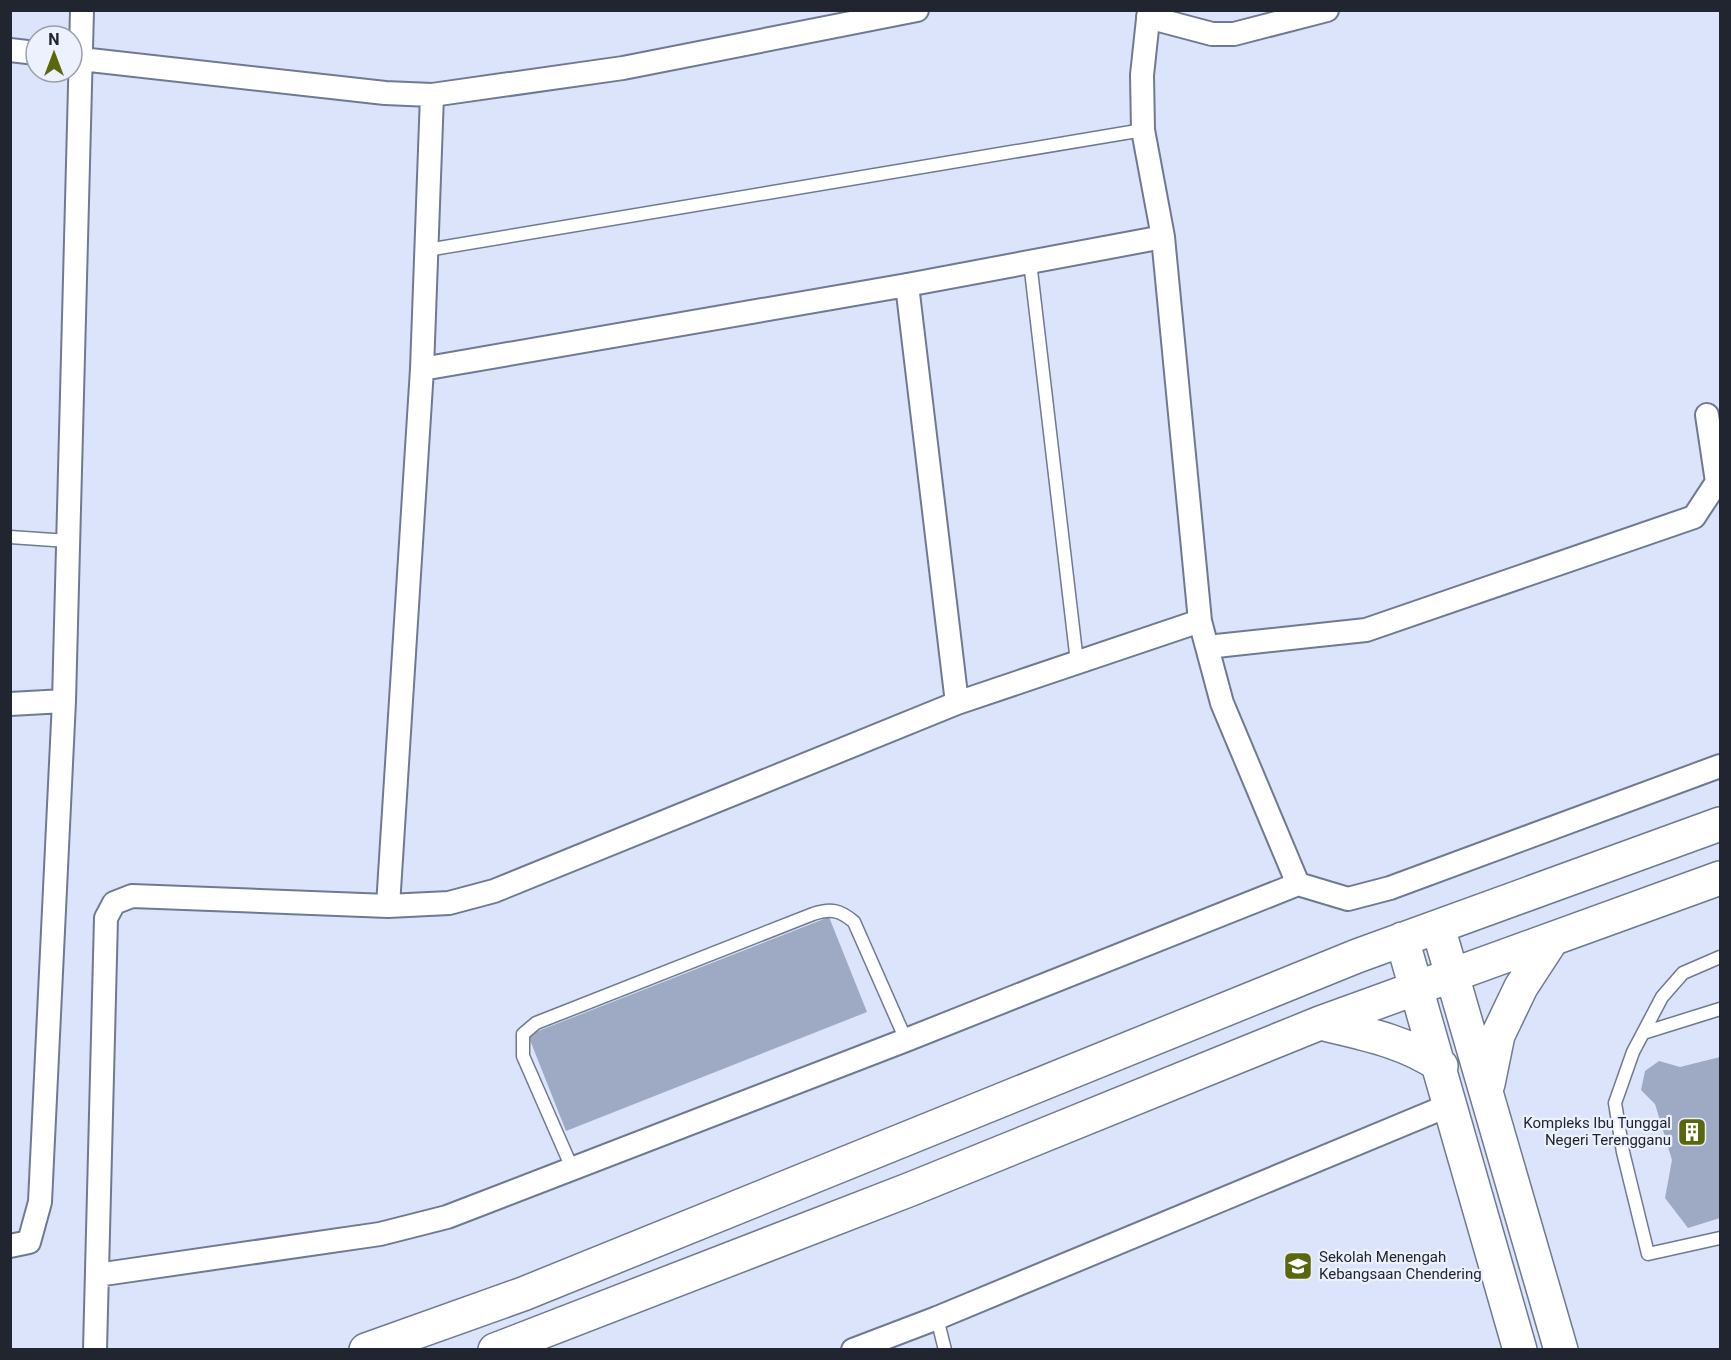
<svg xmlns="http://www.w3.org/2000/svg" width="1731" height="1360" font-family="Roboto,sans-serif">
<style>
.building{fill:#9ea9c3}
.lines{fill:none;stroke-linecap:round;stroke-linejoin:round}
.lane-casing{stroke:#6f7992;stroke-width:15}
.street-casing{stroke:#6f7992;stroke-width:26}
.secondary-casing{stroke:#6f7992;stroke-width:36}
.lane{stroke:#fff;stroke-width:12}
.street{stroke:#fff;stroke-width:22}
.secondary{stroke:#fff;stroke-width:33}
.labels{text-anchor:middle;stroke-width:4.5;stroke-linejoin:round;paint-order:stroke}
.poi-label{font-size:15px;fill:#212530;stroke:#edf1fd;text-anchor:end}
</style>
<rect width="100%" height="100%" fill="#dbe4fa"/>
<path class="building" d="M 829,917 L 867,1012 L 566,1131 L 528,1035 Z
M 1720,1057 L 1720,1218 L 1688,1228 L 1665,1198 L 1672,1160 L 1655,1104 L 1641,1090 L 1645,1071 L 1659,1061 L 1680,1067 Z"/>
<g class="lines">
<g class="lane-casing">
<path id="lane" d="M 427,250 L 1143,130
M 1030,262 L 1077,662
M 10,537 L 68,541
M 1720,957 L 1683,973 L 1662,997 L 1633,1052 L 1615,1103 L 1623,1152 L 1648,1254 L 1720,1238
M 1643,1033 L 1720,1009
M 572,1168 L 523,1056 L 523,1034 L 536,1023 L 813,914 C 831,908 840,910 854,922 L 906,1040
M 937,1318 L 945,1350"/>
</g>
<g class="street-casing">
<path id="street" d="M 1149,10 L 1142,75 L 1143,130 L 1163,237 L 1200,621 L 1222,703 L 1298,884
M 1148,17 L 1212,34 L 1234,34 L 1327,10
M 10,50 L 36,53
M 72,58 L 385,93 L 432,95
M 422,369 L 907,285 L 1163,237
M 1207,647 L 1366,630 L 1694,517 L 1717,482 L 1707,415
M 957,703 L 1200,621
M 10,704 L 64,701
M 388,906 L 422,369 L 432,95 L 623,68 L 917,10
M 10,1246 L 29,1242 L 40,1202 L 64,701 L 82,10
M 97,1275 L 380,1234 L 447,1217 L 906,1040 L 1298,884 L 1348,899 L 1390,888 L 1720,766
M 95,1350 L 106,918 L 114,903 L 132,896 L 388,906 L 449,903 L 494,891 L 957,703 L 907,285
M 853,1350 L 937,1318 L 1452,1104"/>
</g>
<g class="secondary-casing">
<path id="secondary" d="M 1438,927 L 1561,1350
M 1402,939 L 1520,1350
M 1320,1023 C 1362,1033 1405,1041 1441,1066
M 1488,1084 L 1498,1035 L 1521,987 L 1551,941
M 366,1350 L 523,1294 L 1357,956 L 1720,824
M 495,1350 L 911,1189 L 1320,1023 L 1720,878"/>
</g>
<use href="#lane" class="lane"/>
<use href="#street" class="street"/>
<use href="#secondary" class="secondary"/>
</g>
<defs>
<g id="building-square" transform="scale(1.5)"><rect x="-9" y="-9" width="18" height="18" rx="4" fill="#5b670d" stroke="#edf1fd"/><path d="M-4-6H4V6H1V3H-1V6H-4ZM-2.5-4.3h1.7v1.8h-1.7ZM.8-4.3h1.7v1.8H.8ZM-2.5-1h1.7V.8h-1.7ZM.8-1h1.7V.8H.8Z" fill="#fff"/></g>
<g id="school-square" transform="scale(1.5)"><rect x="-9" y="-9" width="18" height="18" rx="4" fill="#5b670d" stroke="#edf1fd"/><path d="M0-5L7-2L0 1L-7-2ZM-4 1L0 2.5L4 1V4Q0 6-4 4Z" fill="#fff"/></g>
</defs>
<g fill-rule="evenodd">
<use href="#building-square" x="1692" y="1132"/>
<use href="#school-square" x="1298" y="1266"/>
</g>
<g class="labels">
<g class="poi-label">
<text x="1671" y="1128">Kompleks Ibu Tunggal<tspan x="1671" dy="17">Negeri Terengganu</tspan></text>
<text x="1319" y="1262" text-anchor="start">Sekolah Menengah<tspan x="1319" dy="17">Kebangsaan Chendering</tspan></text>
</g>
</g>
<rect width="1731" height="1360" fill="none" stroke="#212530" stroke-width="24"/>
<g transform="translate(54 54)"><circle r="28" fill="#edf1fd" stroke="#9b9fab" stroke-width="1.5"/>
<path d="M0-4.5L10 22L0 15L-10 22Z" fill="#5b670d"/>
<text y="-9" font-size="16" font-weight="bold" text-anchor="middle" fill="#212530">N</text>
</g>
</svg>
